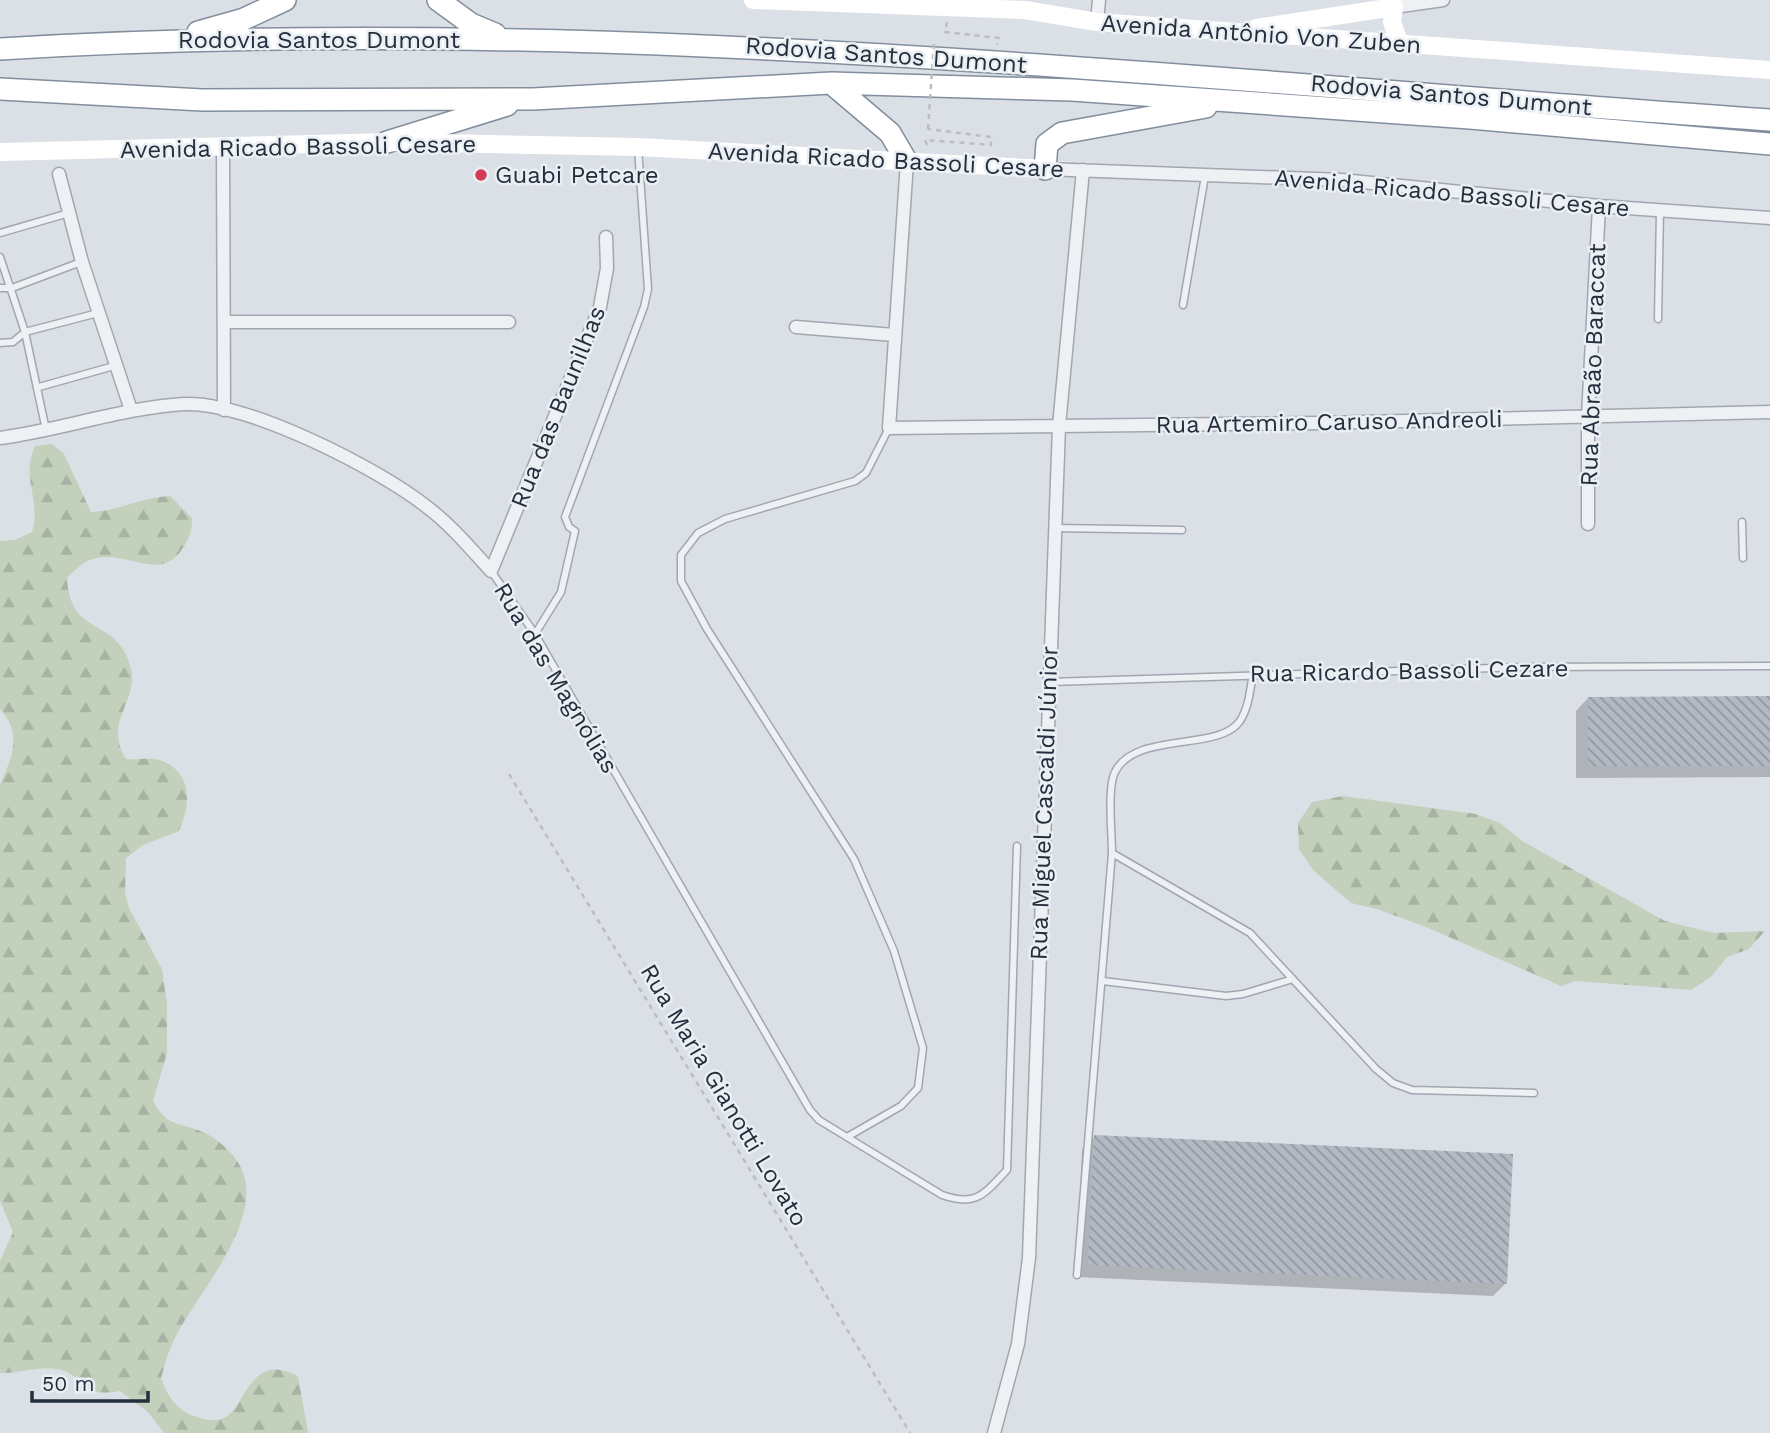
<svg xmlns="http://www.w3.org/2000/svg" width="1770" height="1433" font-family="'Work Sans',sans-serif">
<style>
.forest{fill:url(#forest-firs)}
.shadow{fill:#0003}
.building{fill:url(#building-back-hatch)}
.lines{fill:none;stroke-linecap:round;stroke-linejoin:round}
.lane-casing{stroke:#a1a7b0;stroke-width:9}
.street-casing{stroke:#a1a7b0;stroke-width:15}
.highway-casing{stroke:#828e9d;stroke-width:24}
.path{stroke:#babec4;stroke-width:2.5;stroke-dasharray:5 5;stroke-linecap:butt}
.lane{stroke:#eef0f4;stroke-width:6}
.street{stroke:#eef0f4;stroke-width:12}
.secondary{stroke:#fff;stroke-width:18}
.highway{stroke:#fff;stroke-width:21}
.path-bridge{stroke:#babec4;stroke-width:2.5;stroke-dasharray:5 5;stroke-linecap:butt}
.poi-dot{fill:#d23a57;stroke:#eaeff4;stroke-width:2.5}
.labels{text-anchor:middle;stroke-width:5;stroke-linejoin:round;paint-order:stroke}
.street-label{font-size:24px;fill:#252e3d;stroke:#eaeff4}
.poi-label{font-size:24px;fill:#252e3d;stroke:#eaeff4;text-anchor:start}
</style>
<defs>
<pattern id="forest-firs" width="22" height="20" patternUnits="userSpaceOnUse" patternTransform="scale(1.75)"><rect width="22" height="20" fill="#c2d0bc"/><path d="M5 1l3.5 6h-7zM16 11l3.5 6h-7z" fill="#a7b3a2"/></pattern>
<pattern id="building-back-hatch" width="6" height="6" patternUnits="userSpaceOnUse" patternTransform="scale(1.75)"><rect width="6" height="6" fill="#b2b9c3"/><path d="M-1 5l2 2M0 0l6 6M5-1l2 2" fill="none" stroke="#9197a0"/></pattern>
</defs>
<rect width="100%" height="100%" fill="#dbe0e6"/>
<path class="forest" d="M 52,444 L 64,454 L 91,512 C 118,511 142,497 170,496 L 192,518 C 192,531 190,537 183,548 C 160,584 127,549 93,559 C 82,562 75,570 67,578 C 70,638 116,616 130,665 C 141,701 102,720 126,759 C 136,760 151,757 160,760 C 193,772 191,804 179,831 L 143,845 L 126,858 L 125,893 L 129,908 L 162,969 L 167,1005 L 167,1053 L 153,1101 C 168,1129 179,1121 205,1133 C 216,1138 230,1150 237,1161 C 272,1211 200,1290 177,1334 C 169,1348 165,1363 161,1379 C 168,1397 177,1411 197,1417 C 243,1433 236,1383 267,1371 C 278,1367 288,1372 298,1376 L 308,1433 L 164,1433 L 148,1412 L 120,1391 C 73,1399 88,1373 56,1369 C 38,1366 18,1374 0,1373 L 0,1261 L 13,1232 L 0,1201 L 0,785 C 12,757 23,734 0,709 L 0,541 L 15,540 L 32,532 C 42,499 20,480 35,446 Z
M 1343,796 L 1476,814 L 1500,823 L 1522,841 L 1665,921 L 1714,933 L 1765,931 L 1749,949 L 1727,957 L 1711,977 L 1691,990 L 1576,981 L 1561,986 L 1426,927 L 1377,909 L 1351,903 L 1313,870 L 1299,849 L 1298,823 L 1312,802 Z"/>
<path class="shadow" d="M 1770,697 L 1770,777 L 1576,778 L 1576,711 L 1588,698 Z
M 1095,1136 L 1506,1283 L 1493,1296 L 1076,1277 L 1082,1149 Z"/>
<path class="building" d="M 1770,696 L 1770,766 L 1588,766 L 1588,697 Z
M 1094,1135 L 1513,1154 L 1507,1284 L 1088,1265 Z"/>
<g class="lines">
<g class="lane-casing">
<path id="lane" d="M 0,233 L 69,213
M 0,257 L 25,332 L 46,430
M 0,288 L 12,288 L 81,262
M 1183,305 L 1205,176
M 1658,319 L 1660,211
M 0,343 L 13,342 L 25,332 L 98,313
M 39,387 L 114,366
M 1742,522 L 1743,558
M 1055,528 L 1182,530
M 491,571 L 535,634 L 810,1110 L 819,1120 L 942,1195 C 977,1207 984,1194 1007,1170 L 1017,846
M 535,634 L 561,592 L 575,531 L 569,527 L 565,517 L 644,307 L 648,289 L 638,148
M 1253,674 C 1250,690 1249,707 1240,721 C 1219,752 1135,731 1115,772 C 1107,787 1112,834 1112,853 L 1250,933 L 1376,1069 L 1393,1083 L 1412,1090 L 1534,1093
M 1049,682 L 1526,667 L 1770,666
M 1103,981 L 1226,996 L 1243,994 L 1293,979
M 847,1137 L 901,1106 L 918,1088 L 923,1048 L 894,951 L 854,859 L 707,629 L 681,581 L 681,555 L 698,533 L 725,519 L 855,481 L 866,473 L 889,428
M 1077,1275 L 1112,853"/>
</g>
<g class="street-casing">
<path id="street" d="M 1394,7 L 1443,0
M 1097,22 L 1099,0
M 223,146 L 224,410
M 907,162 L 889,428 L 1324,423 L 1770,412
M 1045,169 L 1342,180 L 1599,206 L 1770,218
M 59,174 L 82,262 L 131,410
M 224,322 L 509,322
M 796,327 L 894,335
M 0,438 C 62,430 121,408 184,404 C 246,401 378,468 427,507 C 451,525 471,549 491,571 L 600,307 L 607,268 L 606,237
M 1588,524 L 1588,416 L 1599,206
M 994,1433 L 1018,1344 L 1029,1258 L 1059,426 L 1083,170"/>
</g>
<g class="highway-casing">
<path id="highway" d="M 438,0 L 471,24 L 495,34
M 198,32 L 244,19 L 285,0
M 0,49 C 592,12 1181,79 1770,120
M 831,83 L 890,133 L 907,162
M 0,89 L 202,100 L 533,99 L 831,83 L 1072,90 L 1470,118 L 1770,144
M 387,142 L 507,105
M 1045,169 L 1047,144 L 1062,133 L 1206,107"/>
</g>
<path class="path" d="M 947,22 L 945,32 L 999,38 L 997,44
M 927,145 L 925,140 L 991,145 L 991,137 L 928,129
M 509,774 L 910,1433"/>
<use href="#lane" class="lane"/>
<use href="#street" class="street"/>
<path class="secondary" d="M 753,0 L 1025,10 L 1097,22 L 1770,70
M 1256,28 L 1394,7 L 1392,22 L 1400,45
M 0,152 L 387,142 L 638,147 L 1045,169"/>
<use href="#highway" class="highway"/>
<path class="path-bridge" d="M 928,129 L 934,41"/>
</g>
<circle class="poi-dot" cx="481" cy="175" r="7"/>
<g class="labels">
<g class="street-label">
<text transform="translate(1261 34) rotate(4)" y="8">Avenida Antônio Von Zuben</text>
<text x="319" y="48">Rodovia Santos Dumont</text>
<text transform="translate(886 55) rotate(4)" y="8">Rodovia Santos Dumont</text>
<text transform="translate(1451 95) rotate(5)" y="8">Rodovia Santos Dumont</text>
<text transform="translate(298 147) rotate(-1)" y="8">Avenida Ricado Bassoli Cesare</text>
<text transform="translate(886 160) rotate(3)" y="8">Avenida Ricado Bassoli Cesare</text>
<text transform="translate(1452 193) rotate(5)" y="8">Avenida Ricado Bassoli Cesare</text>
<text transform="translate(1593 365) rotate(-88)" y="8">Rua Abraão Baraccat</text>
<text transform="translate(558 407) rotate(-68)" y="8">Rua das Baunilhas</text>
<text transform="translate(1329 422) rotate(-1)" y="8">Rua Artemiro Caruso Andreoli</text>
<text transform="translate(1409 671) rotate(-1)" y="8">Rua Ricardo Bassoli Cezare</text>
<text transform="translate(556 678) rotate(59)" y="8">Rua das Magnólias</text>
<text transform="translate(1044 803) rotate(-88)" y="8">Rua Miguel Cascaldi Júnior</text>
<text transform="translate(724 1095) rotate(59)" y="8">Rua Maria Gianotti Lovato</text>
</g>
<g class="poi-label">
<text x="495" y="183">Guabi Petcare</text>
</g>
</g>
<path d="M32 1391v10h116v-10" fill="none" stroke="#252e3d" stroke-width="3.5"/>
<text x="42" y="1391" font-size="21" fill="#252e3d" stroke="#eaeff4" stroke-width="5" paint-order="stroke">50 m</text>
</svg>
